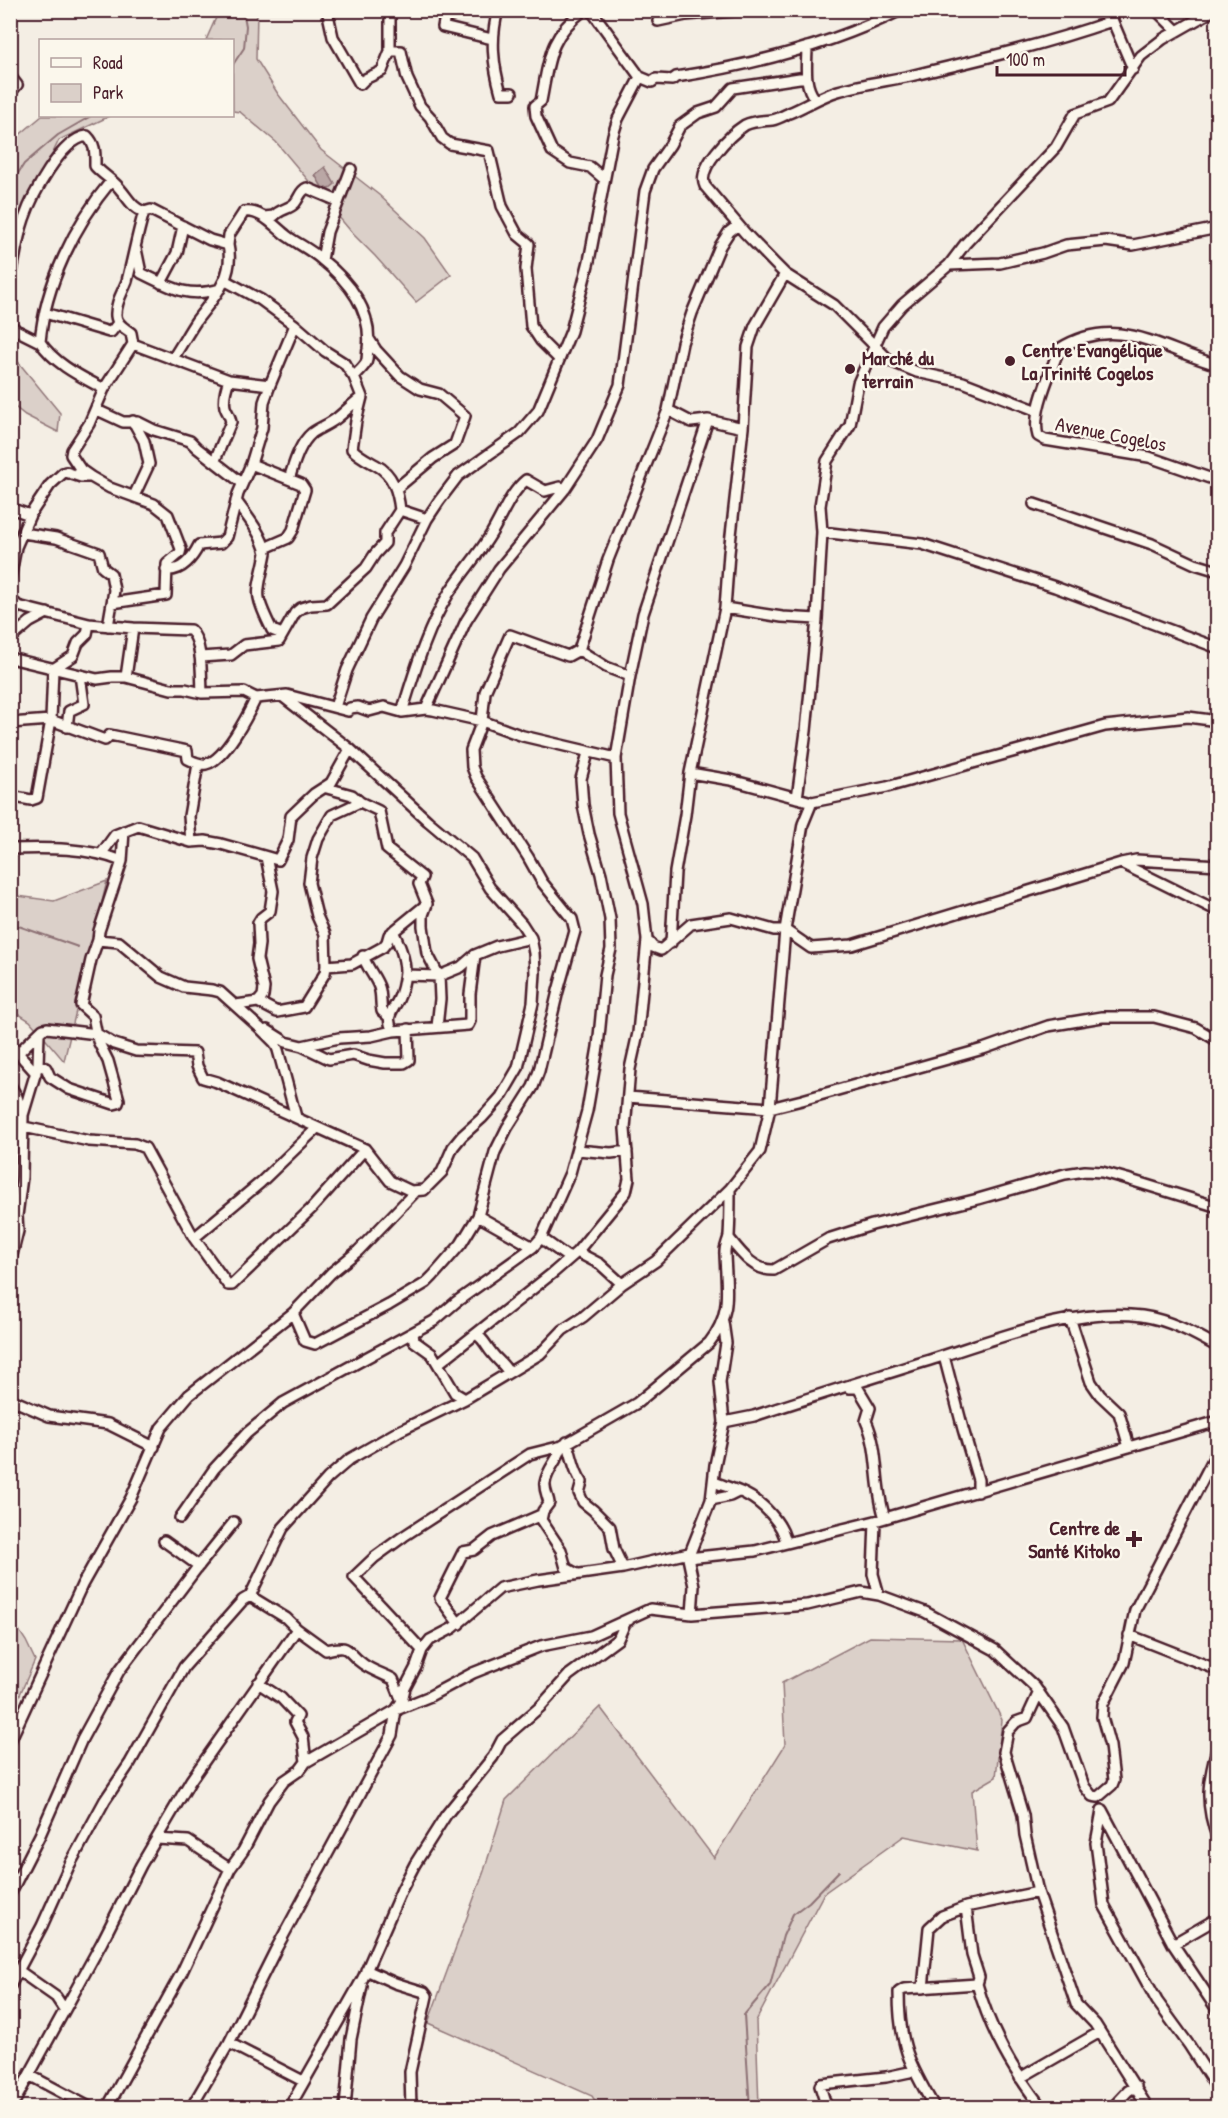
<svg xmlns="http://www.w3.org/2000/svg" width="1228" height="2118" font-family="'Patrick Hand',sans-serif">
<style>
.green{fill:#dbd0c9;stroke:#92787a;stroke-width:1.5}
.water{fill:#baa7a5;stroke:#8d7174;stroke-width:1.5}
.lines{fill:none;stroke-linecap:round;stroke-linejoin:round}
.stream{stroke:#8d7174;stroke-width:2}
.minor-casing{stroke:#4a1f2b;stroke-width:14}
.minor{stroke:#fbf7ec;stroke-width:9}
.poi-dot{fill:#4a1f2b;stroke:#fbf7ec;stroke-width:2}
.labels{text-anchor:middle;stroke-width:5;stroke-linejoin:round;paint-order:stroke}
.poi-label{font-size:20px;font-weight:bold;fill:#4a1f2b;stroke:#fbf7ec;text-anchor:start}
.street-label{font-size:20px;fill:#4a1f2b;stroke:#fbf7ec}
</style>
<rect width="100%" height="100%" fill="#f4eee4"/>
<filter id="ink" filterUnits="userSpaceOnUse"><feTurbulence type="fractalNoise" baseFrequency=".0167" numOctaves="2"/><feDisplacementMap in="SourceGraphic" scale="12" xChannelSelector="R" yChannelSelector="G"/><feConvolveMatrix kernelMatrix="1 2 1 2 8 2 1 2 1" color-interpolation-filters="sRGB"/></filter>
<g filter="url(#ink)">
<path class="green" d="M 219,11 L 257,11 L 256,59 L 278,94 L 321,150 L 379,195 L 425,238 L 451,275 L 416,302 L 375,256 L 354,235 L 276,142 L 240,112 L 233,111 L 232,40 L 206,40 Z
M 42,116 L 110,116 L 59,140 L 11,241 L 11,149 L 17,137 Z
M 10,352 L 60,413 L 58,432 L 25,415 L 11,404 Z
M 107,881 L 64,1061 L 30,1021 L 11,1009 L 11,895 L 54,901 Z
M 11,1618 L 26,1641 L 35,1660 L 11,1715 Z
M 870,1637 L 962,1639 L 1002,1720 L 996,1777 L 972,1791 L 977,1851 L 904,1836 L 824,1893 L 756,2021 L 759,2107 L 599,2107 L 592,2096 L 428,2023 L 484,1871 L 506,1800 L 600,1707 L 714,1858 L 785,1745 L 782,1683 Z"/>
<path class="water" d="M 325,167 L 335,184 L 329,189 L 322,187 L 315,175 Z"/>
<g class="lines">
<path class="stream" d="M 232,66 L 244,48 L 246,26 L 243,10
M 10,186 L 24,164 L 58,135 L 91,116
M 10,923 L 78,947
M 750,2108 L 744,2015 L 770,1985 L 783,1936 L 793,1914 L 809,1902 L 839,1871"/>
<g class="minor-casing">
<path id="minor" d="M 327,10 L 333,37 L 360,84 L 365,79 L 382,71 L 390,51 L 390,10
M 446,10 L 443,27 L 492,39
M 498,10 C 490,39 493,65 501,93 L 512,93
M 584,10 C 548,37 549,61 541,101 L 535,106 L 536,116 L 552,151 L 570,163 L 590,167 L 604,179
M 591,10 L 640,77
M 1108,10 L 1133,69
M 1156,10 L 1177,31
M 658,21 L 686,15 L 746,10
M 807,47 C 807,64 803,85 815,99
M 390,51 L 401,51 L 407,78 L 420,106 L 430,117 L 442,138 L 450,144 L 489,151 L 502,206 L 517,234 L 529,244 L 526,269 L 531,326 L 541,341 L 559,359
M 10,76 L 17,85 L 10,93
M 264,217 L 274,216 C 280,209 290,209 295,203 C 300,197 300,191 307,188 L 338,201
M 228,245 L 229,235 L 244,212 C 261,209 275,227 287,236 C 298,244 311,250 321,259 C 350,282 373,311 368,349 C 367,353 368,359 366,363 C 363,368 357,373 354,377
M 136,249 L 141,273 C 170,287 187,299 220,289
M 322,260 L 327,232 L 351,169
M 949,265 L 1000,263 L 1043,253 L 1066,245 L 1106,241 L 1133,245 L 1218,228
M 226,281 L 261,300 L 295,325 L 325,351 L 344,363 L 354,377 L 362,397 L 356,421 L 352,449 C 360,457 367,460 376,465 C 393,474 398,492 400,510 L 427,519
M 10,283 C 14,262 17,239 24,219 C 32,196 61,139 87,136 C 96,145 95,153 95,166 C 103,175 113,180 120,189 C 128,198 132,208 144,212
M 161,283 L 177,253 L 183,226
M 45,313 L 109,332 L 111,332 L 118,323
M 10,324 L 16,330 L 40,342
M 369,339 L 376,350 L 400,376 L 420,389 L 439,394 L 465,416 L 455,444 L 433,458 L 397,488
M 173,358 C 181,346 188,333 196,321 C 214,297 235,277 228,245 L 210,240 L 151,210 L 144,212 C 137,235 133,258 127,281 C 123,292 115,303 116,316 C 117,325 125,328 131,333 L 133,344 L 229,380 L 270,385
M 1218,365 C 1160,349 1117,313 1059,349 C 1051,372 1031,413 1038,436 L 1045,440 L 1149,457 L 1218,481
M 104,389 C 80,376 56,365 40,342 C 45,285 75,224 111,181
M 97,410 L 123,422 L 138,422 L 154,430 L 190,441 L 197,448 L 242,483
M 668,410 L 691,422 L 708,420 L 743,428
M 1038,411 L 963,382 L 917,372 L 890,361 L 834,305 L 785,274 L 775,264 L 745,233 L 705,186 C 696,168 731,134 745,125 C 753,121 763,121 772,120 C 778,119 783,116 789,113 C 806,106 821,96 838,91 C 861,84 886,81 910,76 C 978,60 1046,44 1112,21
M 133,421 L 144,441 L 149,464 L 134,496
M 215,460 L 231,422 C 230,415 227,413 225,407 C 223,397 226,388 229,380
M 251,464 L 301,484 L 305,490 L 293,530 L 288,538 L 265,548
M 289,479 C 294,464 299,444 312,433 C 320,427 330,424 337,418 C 346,411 353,403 362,397
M 236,501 C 247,516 262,534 266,553 C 258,595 252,590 272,630 L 282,634
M 1034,504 L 1152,544 L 1195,564 L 1218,571
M 10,508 L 30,515
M 822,532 L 922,544 L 1055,587 L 1218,648
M 23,533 L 56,538 L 99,553 L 103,568 L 111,574 L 114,590 L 112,603
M 166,570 C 182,572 193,557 199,545 L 221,543 L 227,537 L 238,494 L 251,464 L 262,428 L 264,402 L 270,385 L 295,325
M 10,579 L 16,547 L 30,515 L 50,485 L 63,473 L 66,472 L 81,477 L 91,477
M 10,604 L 89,624 L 133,628 L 190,630 C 203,641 201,677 202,693
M 725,608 L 782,617 L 817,619
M 10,623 L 16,604
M 108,626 L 112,603 L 166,595 L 167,564 L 180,553 L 181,549 L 168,515 L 154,504 L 110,488 L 91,477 L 81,470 L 71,455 L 72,450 L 89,424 L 104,389 L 133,344
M 10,639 L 30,622 L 47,613
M 579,650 L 606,667 L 630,676
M 200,657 L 231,655 L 244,645 L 279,641 L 295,613 L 301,608 L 311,605 L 327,604 L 366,568 L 375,554 L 385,543 L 385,533 L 400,510
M 10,658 L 97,679 L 112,677 L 126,677 L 171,689 L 185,689 L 202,693 L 244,692 L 256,698 L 287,695 L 348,711 L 350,708 L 358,707 L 369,711 L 384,707 L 402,712 L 426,709 L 433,710 L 482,721 L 523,736 L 616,758
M 126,677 L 133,628
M 335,707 L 347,670 L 371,619 L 404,566 L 427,519 L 439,501 L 458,476 L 519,433 L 538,411 L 571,331 L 589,261 L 613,135 L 618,119 L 640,77 L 652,82 L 656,79 L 672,80 L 676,77 C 753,65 831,45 901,10
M 426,709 L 466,621 L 499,569 L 565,489 L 597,440 L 620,385 L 645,191 L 653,169 L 670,145 L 680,126 L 698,113 L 716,107 L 733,88 L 806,77
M 402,712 C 415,671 426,631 449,593 C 462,573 479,554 491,534 C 502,516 510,493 526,480 L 545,491 L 560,487 L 565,489
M 10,723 L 51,720 L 105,740 L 110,735 L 187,751 L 188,759 C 194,762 199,765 206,764 C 225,760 248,715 256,698
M 67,727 L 69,711 L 84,704 L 80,675
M 690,773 L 731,780 L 812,802 L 887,787 L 1105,726 L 1188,717 L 1218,721
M 327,788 L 352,795 L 360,802 L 379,811 L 387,849 L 422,877 L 419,884 L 427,904 L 423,915 L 423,926 L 427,953 L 439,976 L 440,999 L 437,1027
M 10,796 L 31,800 L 37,798 L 51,720 L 53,669 L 73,656 L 78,643 L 87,634 L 89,624
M 797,798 L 806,731 L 817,619 L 822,532 L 820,506 L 827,461 L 850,425 L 858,383 L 883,327 L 902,305 L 949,265 L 965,244 L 1056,147 L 1075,114 L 1108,102 L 1141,56 L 1163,39 L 1214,10
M 191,842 L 189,816 L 198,764
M 10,849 C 48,848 87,847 122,861
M 102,853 L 115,835 L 138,826 L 191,842 L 205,841 L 221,844 L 278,860 L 288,840 L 291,816 L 314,794 L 331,783 L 350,749
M 1121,863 L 1218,911
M 98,940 L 119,942 L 161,977 L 184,987 L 212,990 L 220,992 L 259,1027 L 275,1043 L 278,1050 L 296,1117
M 647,940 L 653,947 L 661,950 L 691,924 L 731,918 L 774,930 L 785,930 L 811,948 L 852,945 L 1121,863 L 1136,860 L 1218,865
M 671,943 L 675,872 L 685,815 L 690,773 L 725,608 L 729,553 L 743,428 L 748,347 L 755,326 L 785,274
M 363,956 C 367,968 375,976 379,987 C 382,996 380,1003 382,1011 L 388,1016
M 326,966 L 352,964 L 383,947 L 387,942 L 389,935 L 427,904
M 405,975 L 439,976 L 461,967 L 475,955 L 497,946 L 531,938
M 258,1002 L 263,996 L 264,988 L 257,959 L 259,944 L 258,923 L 261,918 L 270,911 L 273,891 L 266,857
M 236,1005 L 258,1002 L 277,1012 L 304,1007 L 325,973 L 326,966 L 325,934 L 317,916 L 309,883 L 312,858 L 318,839 L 332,815 L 360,802
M 267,1030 L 286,1042 L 302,1046 L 339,1038 L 371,1036 L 393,1031 L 468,1025 L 470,1021 L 470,994 L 475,955
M 393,1031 C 385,1017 392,1012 398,1000 C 402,992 404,982 405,972 C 405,957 399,944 393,931
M 10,1044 L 36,1073
M 302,1046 L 329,1059 L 353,1055 L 368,1060 L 385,1063 L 404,1063 L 409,1060 L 408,1029
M 18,1053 L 43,1029 L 47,1028 L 97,1034 L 114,1044 L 136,1051 L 195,1053 L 197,1066 L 203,1078 L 217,1082 L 365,1149 L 390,1181 L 411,1191 L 424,1190 L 442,1172 L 453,1147 L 462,1136 L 482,1118 L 501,1097 L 518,1068 L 533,1003 L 535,973 L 534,953 L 531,938 L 522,924 L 490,888 L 472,858 L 428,821 L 350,749 L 282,696
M 38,1065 L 46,1068 L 50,1077 L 69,1089 L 114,1104 L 118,1103 L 119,1100 L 108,1061 L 98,1041 L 93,1016 L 81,1005 L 91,960 L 98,940 L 99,931 L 122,861 L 124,831
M 10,1085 L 17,1097 L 23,1115
M 628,1097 L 770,1108 L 802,1100 L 983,1049 L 1048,1026 L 1102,1017 L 1154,1017 L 1196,1028 L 1218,1041
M 24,1127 L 89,1141 L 135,1144 L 145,1148 L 194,1238 L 228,1285 L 232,1285 L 311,1209 L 365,1149
M 577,1150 L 611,1153 L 627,1151
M 478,1216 L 533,1247
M 194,1238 L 260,1183 L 317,1128
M 541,1238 L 569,1258
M 729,1238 C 741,1253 754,1271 774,1270 L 828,1239 L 872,1225 L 978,1199 L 1065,1174 L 1085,1171 L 1102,1172 L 1127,1179 L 1218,1207
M 577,1252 L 600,1264 L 622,1284
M 10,1263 L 18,1231 L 17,1216 L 22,1177 L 23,1115 L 38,1065 L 39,1033
M 293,1313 L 305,1341 L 315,1344 L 389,1305 L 426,1283 L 433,1276 L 461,1244 L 478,1216 L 495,1152 L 507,1128 L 533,1087 L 539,1071 L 558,991 L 575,931 L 572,919 L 542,882 L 528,857 L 476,777 L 472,767 L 471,750 L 482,721 L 485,692 L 510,635 L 568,656 L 579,650 L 608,560 L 668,410 L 682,343 L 692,313 L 720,246 L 729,232 L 738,225
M 1070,1318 L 1091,1382 L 1100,1395 L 1119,1413 L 1129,1447
M 413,1333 L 414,1341 L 432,1354 L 455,1393 L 465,1399
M 476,1334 C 484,1339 486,1346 492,1353 C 497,1360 504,1364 508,1372
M 944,1356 L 963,1429 L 978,1480 L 978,1492
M 439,1363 L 554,1272 L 577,1252 L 626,1192 L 629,1179 L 625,1129 L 630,1069 L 638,1033 L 647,940 L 643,904 L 618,813 L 616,758 L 630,676 L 643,614 L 708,420
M 849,1388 L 858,1388 L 870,1408 L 866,1421 C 880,1451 874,1487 885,1518
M 10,1399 L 49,1416 L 108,1424 L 154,1447
M 724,1422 L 754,1416 C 814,1396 873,1378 933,1359 C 996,1339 1075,1307 1142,1316 C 1169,1320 1194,1333 1218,1347
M 567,1442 C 573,1457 573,1470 582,1482 L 579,1493 L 583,1502 L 593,1510 L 610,1527 L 614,1549 L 623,1568
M 562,1446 C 559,1459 547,1469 545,1483 C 544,1490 548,1496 549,1503 L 543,1511 L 541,1520 L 561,1550 L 566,1568 L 577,1574
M 714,1482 C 724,1486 735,1489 745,1494 C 763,1503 783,1523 786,1543
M 711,1500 L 730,1496 L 738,1492
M 180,1518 L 214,1469 L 247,1433 L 283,1403 L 434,1321 L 456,1302 L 533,1247 L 541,1238 L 570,1173 L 587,1111 L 598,1047 L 605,975 L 611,949 L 610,919 L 601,874 L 589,834 L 583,805 L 581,779 L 588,753
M 875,1521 L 873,1574 L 879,1595
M 164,1541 L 199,1566
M 688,1558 L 755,1551 L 875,1521 L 1218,1421
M 692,1614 L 694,1586 L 688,1558 L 711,1500 L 715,1465 L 724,1422 L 720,1382 L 726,1343 L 723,1322
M 459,1624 L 440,1598 L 463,1552 L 474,1550 L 492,1536 L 541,1515
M 297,1629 L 326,1650 C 353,1644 344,1651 363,1664 C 371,1670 383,1674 393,1679 L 402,1701
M 1129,1635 L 1218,1670
M 422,1650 L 430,1640 L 453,1628 L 500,1588 L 538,1580 L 623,1568 L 689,1553
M 258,1683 L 281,1698 L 298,1716 L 295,1722 L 303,1737 L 306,1762
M 1039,1692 L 1027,1718 L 1016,1722 L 1008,1731 L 1004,1752 L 1023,1815 L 1025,1835 L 1038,1892 L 1076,2004 L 1095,2024 L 1148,2108
M 10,1741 L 82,1585 L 131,1498 L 161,1428 L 189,1395 L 293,1313 L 331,1273 L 358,1251 L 416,1191
M 1218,1745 C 1208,1781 1204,1803 1218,1839
M 1098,1797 L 1112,1785 L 1114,1780 L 1110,1746 L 1102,1717 L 1103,1704 L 1124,1663 L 1135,1610 L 1218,1450
M 1102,1810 L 1173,1944 L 1218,2011
M 1102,1811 L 1096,1843 L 1104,1905 L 1157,2001 L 1189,2045 L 1218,2090
M 157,1839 L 188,1841 L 230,1869
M 10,1894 L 40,1835 L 82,1739 L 119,1671 L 197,1568 L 234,1522
M 966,1907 L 972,1955 L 979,1977 L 977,1984 C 991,2032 1011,2068 1042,2108
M 1173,1944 L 1218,1918
M 366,1970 L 395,1983 L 424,1992 L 427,1996 L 410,2072 L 411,2108
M 19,1971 L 56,1997 L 64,2009
M 10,1986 L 42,1926 L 69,1866 L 105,1800 L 130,1763 L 184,1667 L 243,1600 L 250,1596 L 283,1528 L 328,1478 L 350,1459 L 399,1431 L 465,1399 L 540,1354 L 563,1330 L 583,1317 L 622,1284 L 656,1261 L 730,1189 L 760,1151 L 770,1108 L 785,930 L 803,824 L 812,802
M 923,1988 L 929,1928 L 942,1916 L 966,1907 L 1038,1892
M 229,2043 L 303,2081
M 29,2075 L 91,2108
M 1020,2078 L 1100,2032
M 11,2108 L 102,1942 L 141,1865 L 191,1780 L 297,1629 L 286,1618 L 250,1596
M 107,2108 L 182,1972 L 230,1869 L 243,1851 L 269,1801 L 284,1781 L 300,1770 L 306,1762 L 396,1710 L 428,1697 L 473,1673 L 541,1646 L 591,1636 L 650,1609 L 692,1614 L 807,1605 L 861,1592 L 879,1595 L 925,1612 L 995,1650 L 1035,1687 L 1063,1727 L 1084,1786 L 1092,1796 L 1098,1797
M 191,2108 L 229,2043 L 275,1951 L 392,1735 L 396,1710 L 402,1701 L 405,1688 L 416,1667 L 422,1650 L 354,1577 L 375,1557 L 404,1536 L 530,1454 L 562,1446 L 637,1403 L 709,1343 C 733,1313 726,1289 725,1254 C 724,1247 728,1242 729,1236 C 730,1220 730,1204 730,1189
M 289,2108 L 363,1978 L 402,1889 L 415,1864 L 446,1815 L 493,1757 L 502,1740 L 540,1707 L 569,1675 L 618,1639 L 626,1621 L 629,1620
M 345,2108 L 351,2039 L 362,1986
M 827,2108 L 820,2086 L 821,2084 L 886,2077 L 914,2071
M 935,2108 C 909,2064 899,2044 899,1992 L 904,1989 L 977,1984
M 1112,2108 L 1128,2091 L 1136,2086"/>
</g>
<use href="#minor" class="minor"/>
</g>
</g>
<g class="poi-dot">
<circle cx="1010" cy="361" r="6"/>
<circle cx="850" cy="369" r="6"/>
<path d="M1131 1530h6v6h6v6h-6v6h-6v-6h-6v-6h6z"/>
</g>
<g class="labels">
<g class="poi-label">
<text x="1022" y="357">Centre Evangélique<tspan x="1022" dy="23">La Trinité Cogelos</tspan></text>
<text x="862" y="365">Marché du<tspan x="862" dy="23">terrain</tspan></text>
<text x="1120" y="1535" text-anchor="end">Centre de<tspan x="1120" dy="23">Santé Kitoko</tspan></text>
</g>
<g class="street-label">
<text transform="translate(1111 434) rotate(11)" y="7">Avenue Cogelos</text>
</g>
</g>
<rect width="1228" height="2118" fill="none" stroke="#fbf7ec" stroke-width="36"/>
<rect x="18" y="18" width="1192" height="2082" fill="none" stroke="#4a1f2b" stroke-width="2" filter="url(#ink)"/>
<rect x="39" y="39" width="195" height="78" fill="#fbf7ec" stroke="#b4a19f" stroke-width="1.5"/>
<rect x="51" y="58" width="30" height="9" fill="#fbf7ec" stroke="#b4a19f" stroke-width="1.5"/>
<text x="93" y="69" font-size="18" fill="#4a1f2b">Road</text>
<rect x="51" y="84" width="30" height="18" fill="#dbd0c9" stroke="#b4a19f" stroke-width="1.5"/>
<text x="93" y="99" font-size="18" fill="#4a1f2b">Park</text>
<path d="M997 66v9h128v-9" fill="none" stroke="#4a1f2b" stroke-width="3"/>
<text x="1006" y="66" font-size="18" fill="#4a1f2b" stroke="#fbf7ec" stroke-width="4.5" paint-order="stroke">100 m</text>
</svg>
